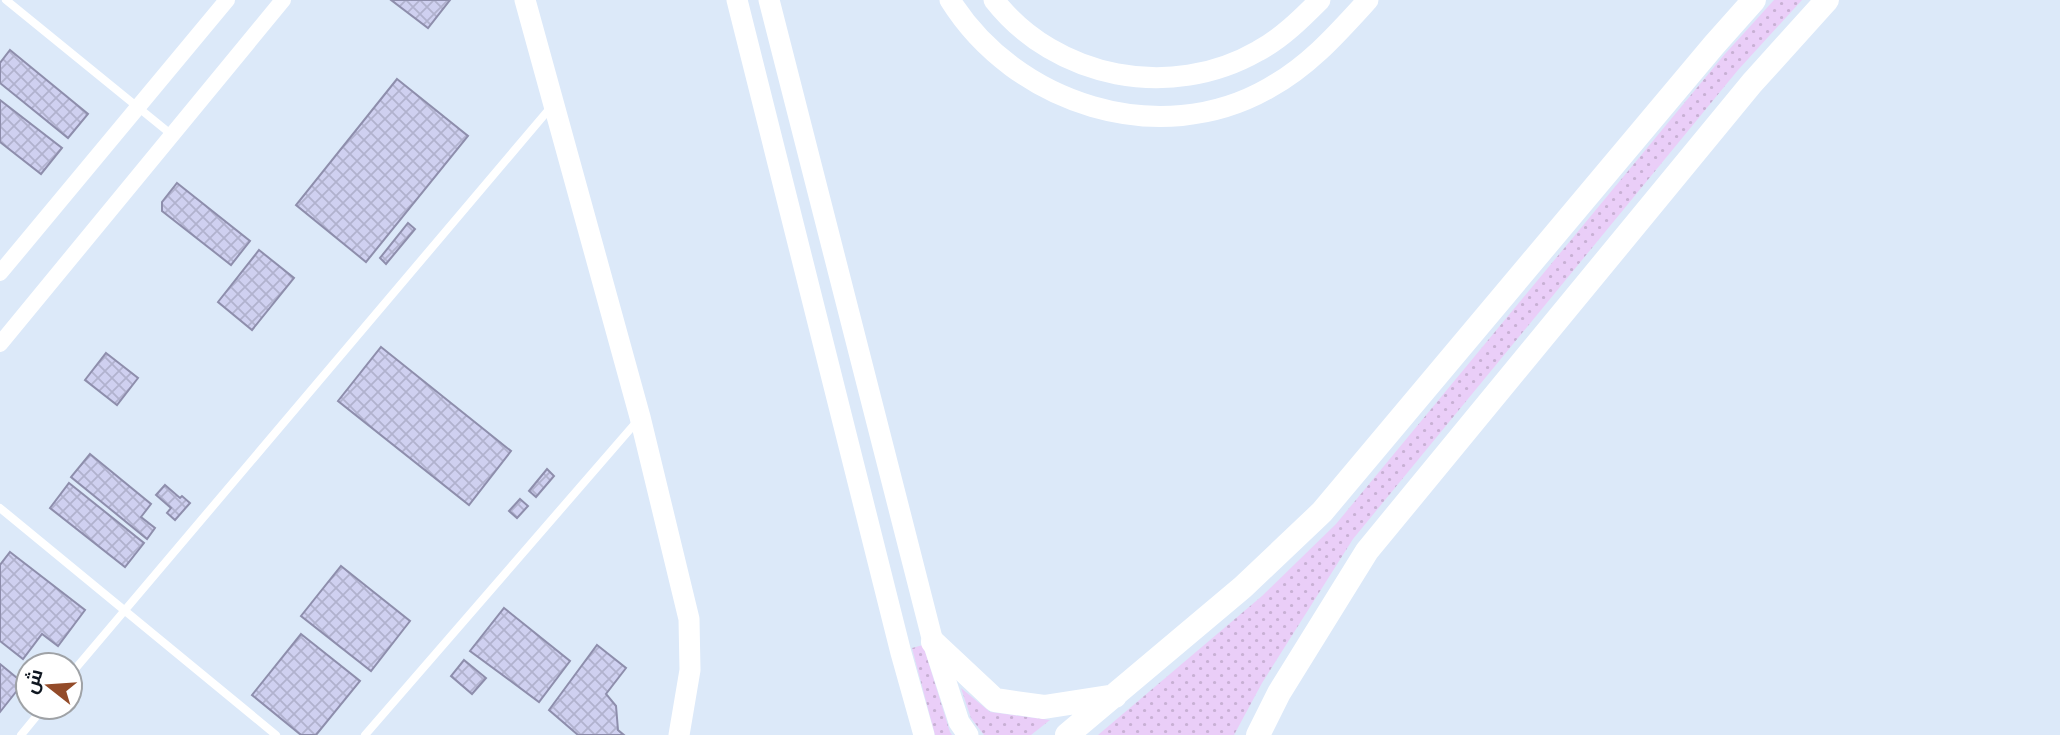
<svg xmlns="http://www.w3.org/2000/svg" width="2060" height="735" font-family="Ubuntu,Cairo,sans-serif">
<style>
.grass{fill:url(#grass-dots)}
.building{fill:url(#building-cross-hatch);stroke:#8e8eac;stroke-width:2}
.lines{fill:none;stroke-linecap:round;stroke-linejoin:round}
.lane{stroke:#fff;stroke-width:8}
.street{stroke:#fff;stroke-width:16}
.secondary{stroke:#fff;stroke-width:21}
.primary{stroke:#fff;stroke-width:24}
</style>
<defs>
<pattern id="grass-dots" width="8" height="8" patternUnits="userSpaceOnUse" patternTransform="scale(1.75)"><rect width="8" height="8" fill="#eacef8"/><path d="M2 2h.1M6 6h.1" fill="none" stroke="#c8b0d4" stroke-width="1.8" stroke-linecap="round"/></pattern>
<pattern id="building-cross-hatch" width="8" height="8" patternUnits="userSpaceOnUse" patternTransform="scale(1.75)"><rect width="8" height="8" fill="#cfd0f0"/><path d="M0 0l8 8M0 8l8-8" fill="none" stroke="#b1b2ce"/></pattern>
</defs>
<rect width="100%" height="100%" fill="#dce9f9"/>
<path class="grass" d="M 1774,0 L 1802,0 L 1738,70 L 1353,539 L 1262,683 L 1234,735 L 1098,735 L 1262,596 L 1336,524 L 1724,55 Z
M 923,645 L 950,732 L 952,735 L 935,735 L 912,648 Z
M 961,688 L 990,712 L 1050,720 L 1031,735 L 984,735 L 971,718 Z"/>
<path class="building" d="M 391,0 L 450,0 L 428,28 Z
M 10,50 L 88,114 L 68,138 L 0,83 L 0,63 Z
M 397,79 L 468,136 L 366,262 L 296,205 Z
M 0,100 L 62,148 L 41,174 L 0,142 Z
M 177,183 L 250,241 L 231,265 L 162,211 L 162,202 Z
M 408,223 L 415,229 L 386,264 L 380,258 Z
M 259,250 L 294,278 L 252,330 L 218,302 Z
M 381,347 L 511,451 L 469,505 L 338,401 Z
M 106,353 L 138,378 L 117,405 L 85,380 Z
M 90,454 L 151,504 L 141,517 L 155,528 L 147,539 L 71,477 Z
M 547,469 L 554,476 L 536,497 L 529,491 Z
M 69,483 L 144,543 L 125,567 L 50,508 Z
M 165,485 L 180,498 L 182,496 L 190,503 L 175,520 L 167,513 L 171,508 L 156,495 Z
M 520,499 L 528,506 L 517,518 L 509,511 Z
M 10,552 L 85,610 L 58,646 L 42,634 L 23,659 L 0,641 L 0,565 Z
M 341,566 L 410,621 L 371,671 L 301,616 Z
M 504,608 L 570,661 L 539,702 L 470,651 Z
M 301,634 L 360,681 L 316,735 L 301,735 L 252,695 Z
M 597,645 L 626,668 L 606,694 L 616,706 L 618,730 L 624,735 L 578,735 L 549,710 Z
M 464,660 L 486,678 L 472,694 L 451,676 Z
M 0,664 L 23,683 L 0,712 Z"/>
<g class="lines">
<path class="lane" d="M 6,0 L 172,135
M 0,508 L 276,735
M 70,675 L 551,107
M 21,735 L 44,707
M 365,735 L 639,419"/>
<path class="street" d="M 0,273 L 227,0
M 0,344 L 283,0"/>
<path class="secondary" d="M 525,0 L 640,417 L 689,619 L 690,670 L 679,735
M 737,0 L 901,653 L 924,735
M 769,0 L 933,642 L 959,722 L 968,735
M 950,0 C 1015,104 1159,151 1269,88 C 1309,66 1337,34 1368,0
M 994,0 C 1056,79 1171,101 1258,51 C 1282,38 1301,19 1320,0"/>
<path class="primary" d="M 933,642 L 995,700 L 1044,707 L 1115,696
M 1067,735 L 1243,587 L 1322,512 L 1714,45 L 1754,0
M 1258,735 L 1279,693 L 1367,551 L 1752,83 L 1827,0"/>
</g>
<g transform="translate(49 686) rotate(287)"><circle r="33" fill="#ffffff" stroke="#9fa2a6" stroke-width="2"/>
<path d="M0-5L12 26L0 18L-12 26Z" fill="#934b29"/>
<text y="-10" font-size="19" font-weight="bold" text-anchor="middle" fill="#0f1620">ش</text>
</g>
</svg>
